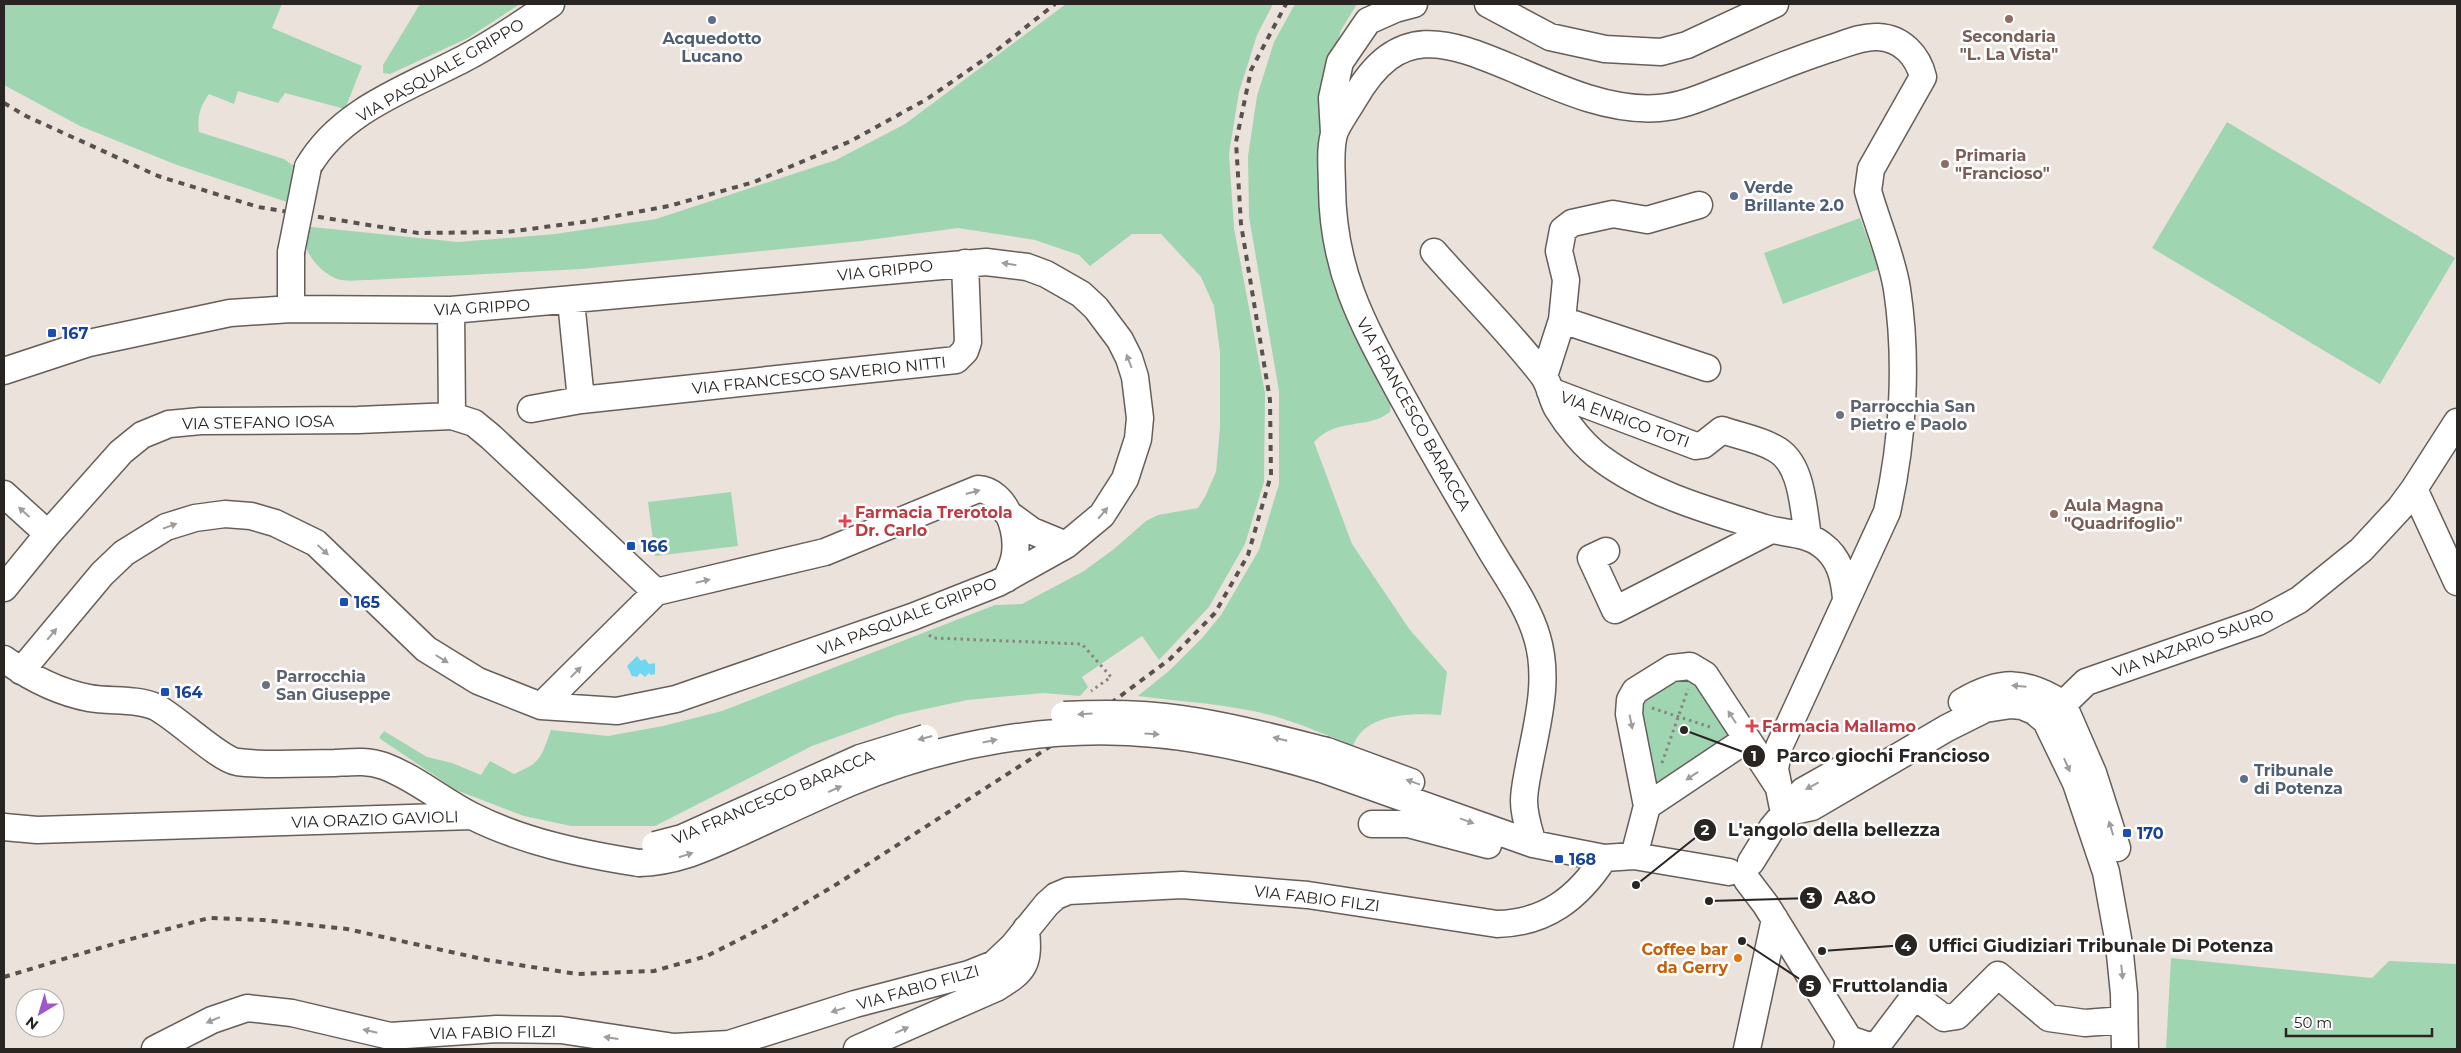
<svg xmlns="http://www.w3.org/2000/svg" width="2461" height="1053" font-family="Montserrat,sans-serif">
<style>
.green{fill:#a0d5b2}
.water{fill:#6fd8f0}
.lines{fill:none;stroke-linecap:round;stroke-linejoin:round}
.minor-casing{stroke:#665e59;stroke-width:29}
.path{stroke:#8a8480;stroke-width:3;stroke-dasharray:2.5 4;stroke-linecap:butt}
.minor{stroke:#fff;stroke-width:26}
.rail{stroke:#57524f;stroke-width:4;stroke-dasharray:6 6;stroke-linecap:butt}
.minor-bridge-casing{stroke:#665e59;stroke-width:29;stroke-linecap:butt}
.minor-bridge{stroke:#fff;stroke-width:26}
.oneway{fill:#9f9d9c}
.education-dot{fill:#8d6e63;stroke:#fff;stroke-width:2}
.service-dot{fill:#5c6f8a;stroke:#fff;stroke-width:2}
.transit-dot{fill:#1a4fb4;stroke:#fff;stroke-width:2}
.worship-dot{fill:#6b7280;stroke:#fff;stroke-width:2}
.health-dot{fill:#e0444e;stroke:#fff;stroke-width:2}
.food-dot{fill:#e8710a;stroke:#fff;stroke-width:2}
.labels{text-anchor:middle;stroke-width:5;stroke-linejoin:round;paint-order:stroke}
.education-label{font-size:16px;font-weight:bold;fill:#785e54;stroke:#fff;text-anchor:start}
.service-label{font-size:16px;font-weight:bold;fill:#4e5e75;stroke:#fff;text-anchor:start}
.street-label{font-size:16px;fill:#292523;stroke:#fff}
.transit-label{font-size:16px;font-weight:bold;fill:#164399;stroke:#fff;text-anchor:start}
.worship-label{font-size:16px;font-weight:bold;fill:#5b616d;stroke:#fff;text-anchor:start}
.health-label{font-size:16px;font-weight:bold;fill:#be3a42;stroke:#fff;text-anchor:start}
.food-label{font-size:16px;font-weight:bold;fill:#c56008;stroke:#fff;text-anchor:end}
.leader{fill:none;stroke:#292523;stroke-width:2}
.callout-dot{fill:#292523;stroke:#fff;stroke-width:2}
.mark-label{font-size:15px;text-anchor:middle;font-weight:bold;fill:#fff}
.callout-label{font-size:18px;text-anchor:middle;font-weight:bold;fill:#292523;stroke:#fff;stroke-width:5;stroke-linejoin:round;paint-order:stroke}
</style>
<rect width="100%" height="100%" fill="#ebe2dc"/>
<path class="green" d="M 4,4 L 282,4 L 272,28 L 362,66 L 345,109 L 285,93 L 278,103 L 238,91 L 234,104 L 209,94 C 200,107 197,116 199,132 L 284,159 L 295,167 L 290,203 L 177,165 L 80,126 L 4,85 Z
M 420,4 L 520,4 L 468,38 L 390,74 L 383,73 L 383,65 Z
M 1066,4 L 1273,4 L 1257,35 L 1239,92 L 1229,154 L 1234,228 L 1265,393 L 1264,482 L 1245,544 L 1209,607 L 1159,660 L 1142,636 L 1082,677 L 1088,687 L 1080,696 L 1043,693 L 967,700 L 898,715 L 812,746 L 655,826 L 571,826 L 524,816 L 456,790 L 379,738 L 384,731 L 427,757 L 452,763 L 481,775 L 490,761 L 514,774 C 542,762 541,757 551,730 L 608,736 L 663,726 L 722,711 L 995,605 L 1022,604 L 1084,571 L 1114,549 L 1146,521 L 1158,515 L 1198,508 L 1205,497 L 1216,472 L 1220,428 L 1220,352 L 1214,306 L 1201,277 L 1161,234 L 1132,234 L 1090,266 L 1079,255 L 1035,240 L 958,228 L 861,241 L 581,269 L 369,280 C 360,280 346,282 337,279 C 316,270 301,248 302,226 L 458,242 L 555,234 L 656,219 L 836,160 L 905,124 Z
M 1295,4 L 1357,4 L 1341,30 L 1324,91 L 1324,237 L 1341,303 L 1391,399 L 1390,412 C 1367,430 1337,417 1314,442 L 1352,544 L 1410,630 L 1447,672 L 1441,715 C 1413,713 1364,713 1353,746 C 1327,735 1301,724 1274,716 C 1230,704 1183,702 1138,696 L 1170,670 L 1202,638 L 1221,615 L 1259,550 L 1279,484 L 1279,391 L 1249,217 L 1248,156 L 1257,96 L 1274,42 Z
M 2227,122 L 2455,258 L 2380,384 L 2152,248 Z
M 1860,218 L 1879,269 L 1783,304 L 1764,253 Z
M 731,492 L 738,546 L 655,556 L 648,502 Z
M 1680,676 L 1692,678 L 1728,733 L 1725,741 L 1655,786 L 1638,703 Z
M 2171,958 L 2372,978 L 2389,961 L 2457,964 L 2457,1049 L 2166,1049 Z"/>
<path class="water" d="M 637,656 L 641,661 L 645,659 L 649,664 L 655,663 L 655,674 L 651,675 L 649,673 L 645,677 L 640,673 L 637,677 L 632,676 L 627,666 Z"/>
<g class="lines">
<g class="minor-casing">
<path id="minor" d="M 1488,4 L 1550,37 L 1605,49 L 1661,52 L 1687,45 L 1775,4
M 1334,133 L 1332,98 L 1340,62 L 1368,21 L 1395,9 L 1414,4
M 308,167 C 341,109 411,87 467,57 C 496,42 524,22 551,4
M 1434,252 C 1470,293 1509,331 1542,374 C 1550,383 1551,398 1557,408 C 1568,426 1585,447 1602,459 C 1649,494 1710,511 1765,528 C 1784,534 1806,532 1822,545 C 1840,558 1844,578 1846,598
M 571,301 L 581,400 L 956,360 L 965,351 L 968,342 L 965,263
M 291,309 L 291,252
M 451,310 L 452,416 L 474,423 L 491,437 L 656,592
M 1562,320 L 1707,368
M 4,371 L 89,343 L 230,313 L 291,309 L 451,310 L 986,262 L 1027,267 L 1046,274 L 1081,294 L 1096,308 L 1120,340 L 1129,358 L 1135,377 L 1140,418 L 1138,439 L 1125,479 L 1102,515 L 1066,545 L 998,583 L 912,617 L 676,699 L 617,711 L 541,706 L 478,681 L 426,649 L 316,543 L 275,523 L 251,516 L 225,514 L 195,518 L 166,527 L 124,553 L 102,574 L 21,671
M 1544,376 L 1562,320 L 1566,280 L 1559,251 L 1563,230 L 1572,223 L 1613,214 L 1647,220 L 1699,205
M 1550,391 L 1696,446 L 1703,445 L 1722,430 C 1739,436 1759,439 1774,448 C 1803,462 1803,509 1808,536
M 531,409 L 581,400
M 2414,489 L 2457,582
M 4,494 L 48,534 L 4,588
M 1006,512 L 1032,531 L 1066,545
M 48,534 L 121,452 L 142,435 L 169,424 L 201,421 L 358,420 L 452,416
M 1606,551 L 1591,558 L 1615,610 L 1771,530
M 4,659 C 29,677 58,692 89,698 C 110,702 136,698 156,707 C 177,718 219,759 237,762 C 268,766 303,763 335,763 C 352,762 367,760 384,766 C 416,778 442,801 472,816 C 524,842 582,854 639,863
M 1962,702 C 2001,679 2025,680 2063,704
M 2063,704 L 2093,773 L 2117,848
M 541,706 L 656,592 L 825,552 L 978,489 C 1006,491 1018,530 1015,554 C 1014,563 1010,571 1006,579
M 2046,721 L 2086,682 L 2258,622 L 2299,600 L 2361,550 L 2400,508 L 2414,489 L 2457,422
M 1327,751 L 1411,782
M 1322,769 L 1533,844 L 1604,858 L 1634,856 L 1729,872
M 1647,806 L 1747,739
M 1784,813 L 1812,807 L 1947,728 L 1985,709 L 2011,705 L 2022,706 L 2034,711 L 2046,721 L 2076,783 L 2106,872 L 2119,944 L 2124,994 L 2125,1049
M 1372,824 L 1408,824 L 1488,845
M 4,827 L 37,830 L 472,816
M 1533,844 C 1529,830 1524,816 1524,801 C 1524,790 1527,777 1529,766 C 1537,724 1550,680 1537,637 C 1527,603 1503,572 1486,542 C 1456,492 1427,442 1399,391 C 1361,321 1333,270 1332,188 C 1332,171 1329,147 1335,131 C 1340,120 1348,109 1354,99 C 1398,22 1445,40 1514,69 C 1558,88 1610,112 1659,108 C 1684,106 1705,96 1728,87 C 1762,74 1795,60 1829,49 C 1845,44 1862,36 1878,37 C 1902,38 1918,56 1923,77 L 1871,169 L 1868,191 C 1877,223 1892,257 1897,289 C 1908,362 1903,441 1887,512 L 1779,747 L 1775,769 L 1784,813
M 1634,856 L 1647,806 L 1629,714 L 1630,700 L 1635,691 L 1672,668 L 1690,666 L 1705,675 L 1778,786
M 1751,862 L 1772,828 L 1803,791 L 1851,764
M 1747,880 L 1766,905 L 1849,1039 L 1847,1049
M 1849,1039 L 1869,1046 L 1879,1043 L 1913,998 L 1920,1000 L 1944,1018 L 1957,1016 L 1998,975 L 2049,1018 L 2085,1023 L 2124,1020
M 155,1049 L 212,1020 L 247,1008 L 292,1013 L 390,1036 L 497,1029 L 561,1030 L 674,1047 L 729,1044 L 855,1004 L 969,974 L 994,964 L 1013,946 L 1047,904 L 1056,896 L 1068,891 L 1182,885 L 1308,895 L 1497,924 C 1546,923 1578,898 1604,858
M 857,1049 L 996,988 C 1026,970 1029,964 1026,929
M 1747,1049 L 1775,919"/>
</g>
<path class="path" d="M 929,635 L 933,638 L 1082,644 L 1111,677 L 1091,691
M 1652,708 L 1713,728
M 1662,763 L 1688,689"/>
<use href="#minor" class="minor"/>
<path class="rail" d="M 4,103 L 26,116 L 158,176 L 258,207 L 418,233 L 507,232 L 583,222 L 669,206 L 754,182 L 851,141 L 927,99 L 992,54 L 1055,4
M 1111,703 L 1170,659 L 1215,613 L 1248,555 L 1271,475 L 1270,400 L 1241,224 L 1236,142 L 1251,70 L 1286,4
M 4,977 L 120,942 L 209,918 L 263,920 L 347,929 L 487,960 L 577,974 L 654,971 L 707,956 L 768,925 L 837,884 L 1057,742"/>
<g class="minor-bridge-casing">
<path id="minor-bridge" d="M 291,252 L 308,167
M 1064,715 C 1104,713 1143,713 1182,719 C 1231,726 1279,739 1327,751
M 655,845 L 682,838 L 860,758 L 925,738
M 639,863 C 677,862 705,848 739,833 C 776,816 812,799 849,783 C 944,743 1053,724 1156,734 C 1213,739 1268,753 1322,769"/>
</g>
<use href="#minor-bridge" class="minor-bridge"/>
</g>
<defs><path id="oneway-solid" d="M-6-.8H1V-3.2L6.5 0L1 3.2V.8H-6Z" transform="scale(1.25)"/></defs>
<g class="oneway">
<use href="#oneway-solid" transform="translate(1009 264) rotate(-171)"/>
<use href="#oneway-solid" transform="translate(1129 361) rotate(-111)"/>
<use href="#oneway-solid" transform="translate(973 492) rotate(-15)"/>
<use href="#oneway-solid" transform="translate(24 512) rotate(-138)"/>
<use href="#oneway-solid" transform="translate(1103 513) rotate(-50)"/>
<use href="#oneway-solid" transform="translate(170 526) rotate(-20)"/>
<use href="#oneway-solid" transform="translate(323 550) rotate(43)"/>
<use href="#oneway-solid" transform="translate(703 581) rotate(-13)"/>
<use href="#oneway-solid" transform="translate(52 634) rotate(-50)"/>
<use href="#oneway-solid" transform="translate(442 659) rotate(32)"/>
<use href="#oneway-solid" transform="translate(576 672) rotate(-45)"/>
<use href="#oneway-solid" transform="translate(2019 686) rotate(-175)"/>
<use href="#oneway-solid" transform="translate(1085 714) rotate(177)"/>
<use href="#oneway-solid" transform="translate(1732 717) rotate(-123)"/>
<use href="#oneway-solid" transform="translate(1631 722) rotate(79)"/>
<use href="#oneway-solid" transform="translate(1152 734) rotate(4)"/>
<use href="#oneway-solid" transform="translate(925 738) rotate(165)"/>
<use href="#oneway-solid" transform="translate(1280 739) rotate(-166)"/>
<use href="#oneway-solid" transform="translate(990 741) rotate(-12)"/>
<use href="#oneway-solid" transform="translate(2067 765) rotate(66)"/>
<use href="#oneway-solid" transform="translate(1692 776) rotate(146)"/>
<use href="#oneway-solid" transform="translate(1413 782) rotate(-160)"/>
<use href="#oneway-solid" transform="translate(1812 786) rotate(152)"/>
<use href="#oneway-solid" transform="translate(835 789) rotate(-24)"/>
<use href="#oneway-solid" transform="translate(1467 821) rotate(20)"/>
<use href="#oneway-solid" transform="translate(2111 828) rotate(-107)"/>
<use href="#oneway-solid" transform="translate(686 855) rotate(-18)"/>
<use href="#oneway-solid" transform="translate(2122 972) rotate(84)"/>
<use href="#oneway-solid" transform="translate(838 1010) rotate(163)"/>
<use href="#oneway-solid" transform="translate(213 1020) rotate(157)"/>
<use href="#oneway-solid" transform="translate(902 1030) rotate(-24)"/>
<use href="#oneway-solid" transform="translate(370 1031) rotate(-167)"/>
<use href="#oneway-solid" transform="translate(611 1038) rotate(-172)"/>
</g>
<g class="education-dot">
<circle cx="2009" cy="19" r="5"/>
<circle cx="1945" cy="164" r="5"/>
<circle cx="2054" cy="514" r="5"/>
</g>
<g class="service-dot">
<circle cx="712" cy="20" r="5"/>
<circle cx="1734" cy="196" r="5"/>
<circle cx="2244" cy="779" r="5"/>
</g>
<g class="transit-dot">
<rect x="47" y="328" width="10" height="10" rx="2.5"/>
<rect x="626" y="541" width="10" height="10" rx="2.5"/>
<rect x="339" y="597" width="10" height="10" rx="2.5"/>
<rect x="160" y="687" width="10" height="10" rx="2.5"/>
<rect x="2122" y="828" width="10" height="10" rx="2.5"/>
<rect x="1554" y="854" width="10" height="10" rx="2.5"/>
</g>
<g class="worship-dot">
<circle cx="1840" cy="415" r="5"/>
<circle cx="266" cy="685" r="5"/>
</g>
<g class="health-dot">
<path d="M842.5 513.5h5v5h5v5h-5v5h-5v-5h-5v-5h5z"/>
<path d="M1749.5 718.5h5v5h5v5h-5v5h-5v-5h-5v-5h5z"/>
</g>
<circle class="food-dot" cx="1738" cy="958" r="5"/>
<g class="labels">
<g class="education-label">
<text x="2009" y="42" text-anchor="middle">Secondaria<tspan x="2009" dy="18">"L. La Vista"</tspan></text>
<text x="1955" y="161">Primaria<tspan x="1955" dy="18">"Francioso"</tspan></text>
<text x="2064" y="511">Aula Magna<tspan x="2064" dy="18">"Quadrifoglio"</tspan></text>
</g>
<g class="service-label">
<text x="712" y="44" text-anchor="middle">Acquedotto<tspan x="712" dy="18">Lucano</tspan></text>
<text x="1744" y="193">Verde<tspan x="1744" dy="18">Brillante 2.0</tspan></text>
<text x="2254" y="776">Tribunale<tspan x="2254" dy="18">di Potenza</tspan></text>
</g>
<g class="street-label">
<text transform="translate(440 70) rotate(-30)" y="6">VIA PASQUALE GRIPPO</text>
<text transform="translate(885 270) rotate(-6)" y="6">VIA GRIPPO</text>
<text transform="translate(482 307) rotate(-3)" y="6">VIA GRIPPO</text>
<text transform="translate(819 375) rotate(-6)" y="6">VIA FRANCESCO SAVERIO NITTI</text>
<text transform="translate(1414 414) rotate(61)" y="6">VIA FRANCESCO BARACCA</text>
<text transform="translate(1625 419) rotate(20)" y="6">VIA ENRICO TOTI</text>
<text transform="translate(258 422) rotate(-1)" y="6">VIA STEFANO IOSA</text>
<text transform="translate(907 616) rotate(-21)" y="6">VIA PASQUALE GRIPPO</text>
<text transform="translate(2193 643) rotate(-20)" y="6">VIA NAZARIO SAURO</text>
<text transform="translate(773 797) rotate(-23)" y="6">VIA FRANCESCO BARACCA</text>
<text transform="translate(375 819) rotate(-2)" y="6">VIA ORAZIO GAVIOLI</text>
<text transform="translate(1317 898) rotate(7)" y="6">VIA FABIO FILZI</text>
<text transform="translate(918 987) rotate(-16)" y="6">VIA FABIO FILZI</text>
<text transform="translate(493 1032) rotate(-1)" y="6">VIA FABIO FILZI</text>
</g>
<g class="transit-label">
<text x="62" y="339">167</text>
<text x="641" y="552">166</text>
<text x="354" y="608">165</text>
<text x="175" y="698">164</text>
<text x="2137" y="839">170</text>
<text x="1569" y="865">168</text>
</g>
<g class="worship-label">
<text x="1850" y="412">Parrocchia San<tspan x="1850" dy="18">Pietro e Paolo</tspan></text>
<text x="276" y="682">Parrocchia<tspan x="276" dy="18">San Giuseppe</tspan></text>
</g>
<g class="health-label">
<text x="855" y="518">Farmacia Trerotola<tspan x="855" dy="18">Dr. Carlo</tspan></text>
<text x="1762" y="732">Farmacia Mallamo</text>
</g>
<g class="food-label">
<text x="1728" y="955">Coffee bar<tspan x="1728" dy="18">da Gerry</tspan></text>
</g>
</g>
<path class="leader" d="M1684 730L1754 756M1636 885L1705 830M1709 901L1811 898M1822 951L1906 945M1742 941L1810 986"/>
<g class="callout-dot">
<circle cx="1684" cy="730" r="5"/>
<circle cx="1636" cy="885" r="5"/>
<circle cx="1709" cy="901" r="5"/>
<circle cx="1822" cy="951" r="5"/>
<circle cx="1742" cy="941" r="5"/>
<circle cx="1754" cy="756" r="12"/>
<circle cx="1705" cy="830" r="12"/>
<circle cx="1811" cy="898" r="12"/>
<circle cx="1906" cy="945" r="12"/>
<circle cx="1810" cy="986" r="12"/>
</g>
<g class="mark-label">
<text x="1754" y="761">1</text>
<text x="1705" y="835">2</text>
<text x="1811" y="903">3</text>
<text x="1906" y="951">4</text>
<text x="1810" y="991">5</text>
</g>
<g class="callout-label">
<text x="1883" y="762">Parco giochi Francioso</text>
<text x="1834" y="836">L'angolo della bellezza</text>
<text x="1855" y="904">A&amp;O</text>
<text x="2101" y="952">Uffici Giudiziari Tribunale Di Potenza</text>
<text x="1890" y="992">Fruttolandia</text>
</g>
<rect width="2461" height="1053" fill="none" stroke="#292523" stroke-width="10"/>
<g transform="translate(40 1013) rotate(218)"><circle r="24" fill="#ffffff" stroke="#a9a8a7"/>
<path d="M0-4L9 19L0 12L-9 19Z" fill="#a057ca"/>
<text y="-8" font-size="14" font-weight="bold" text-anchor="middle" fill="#292523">N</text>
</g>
<path d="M2286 1028v8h146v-8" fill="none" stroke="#292523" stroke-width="2.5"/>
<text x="2294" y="1028" font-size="15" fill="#292523" stroke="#ffffff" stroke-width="4" paint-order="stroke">50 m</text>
</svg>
